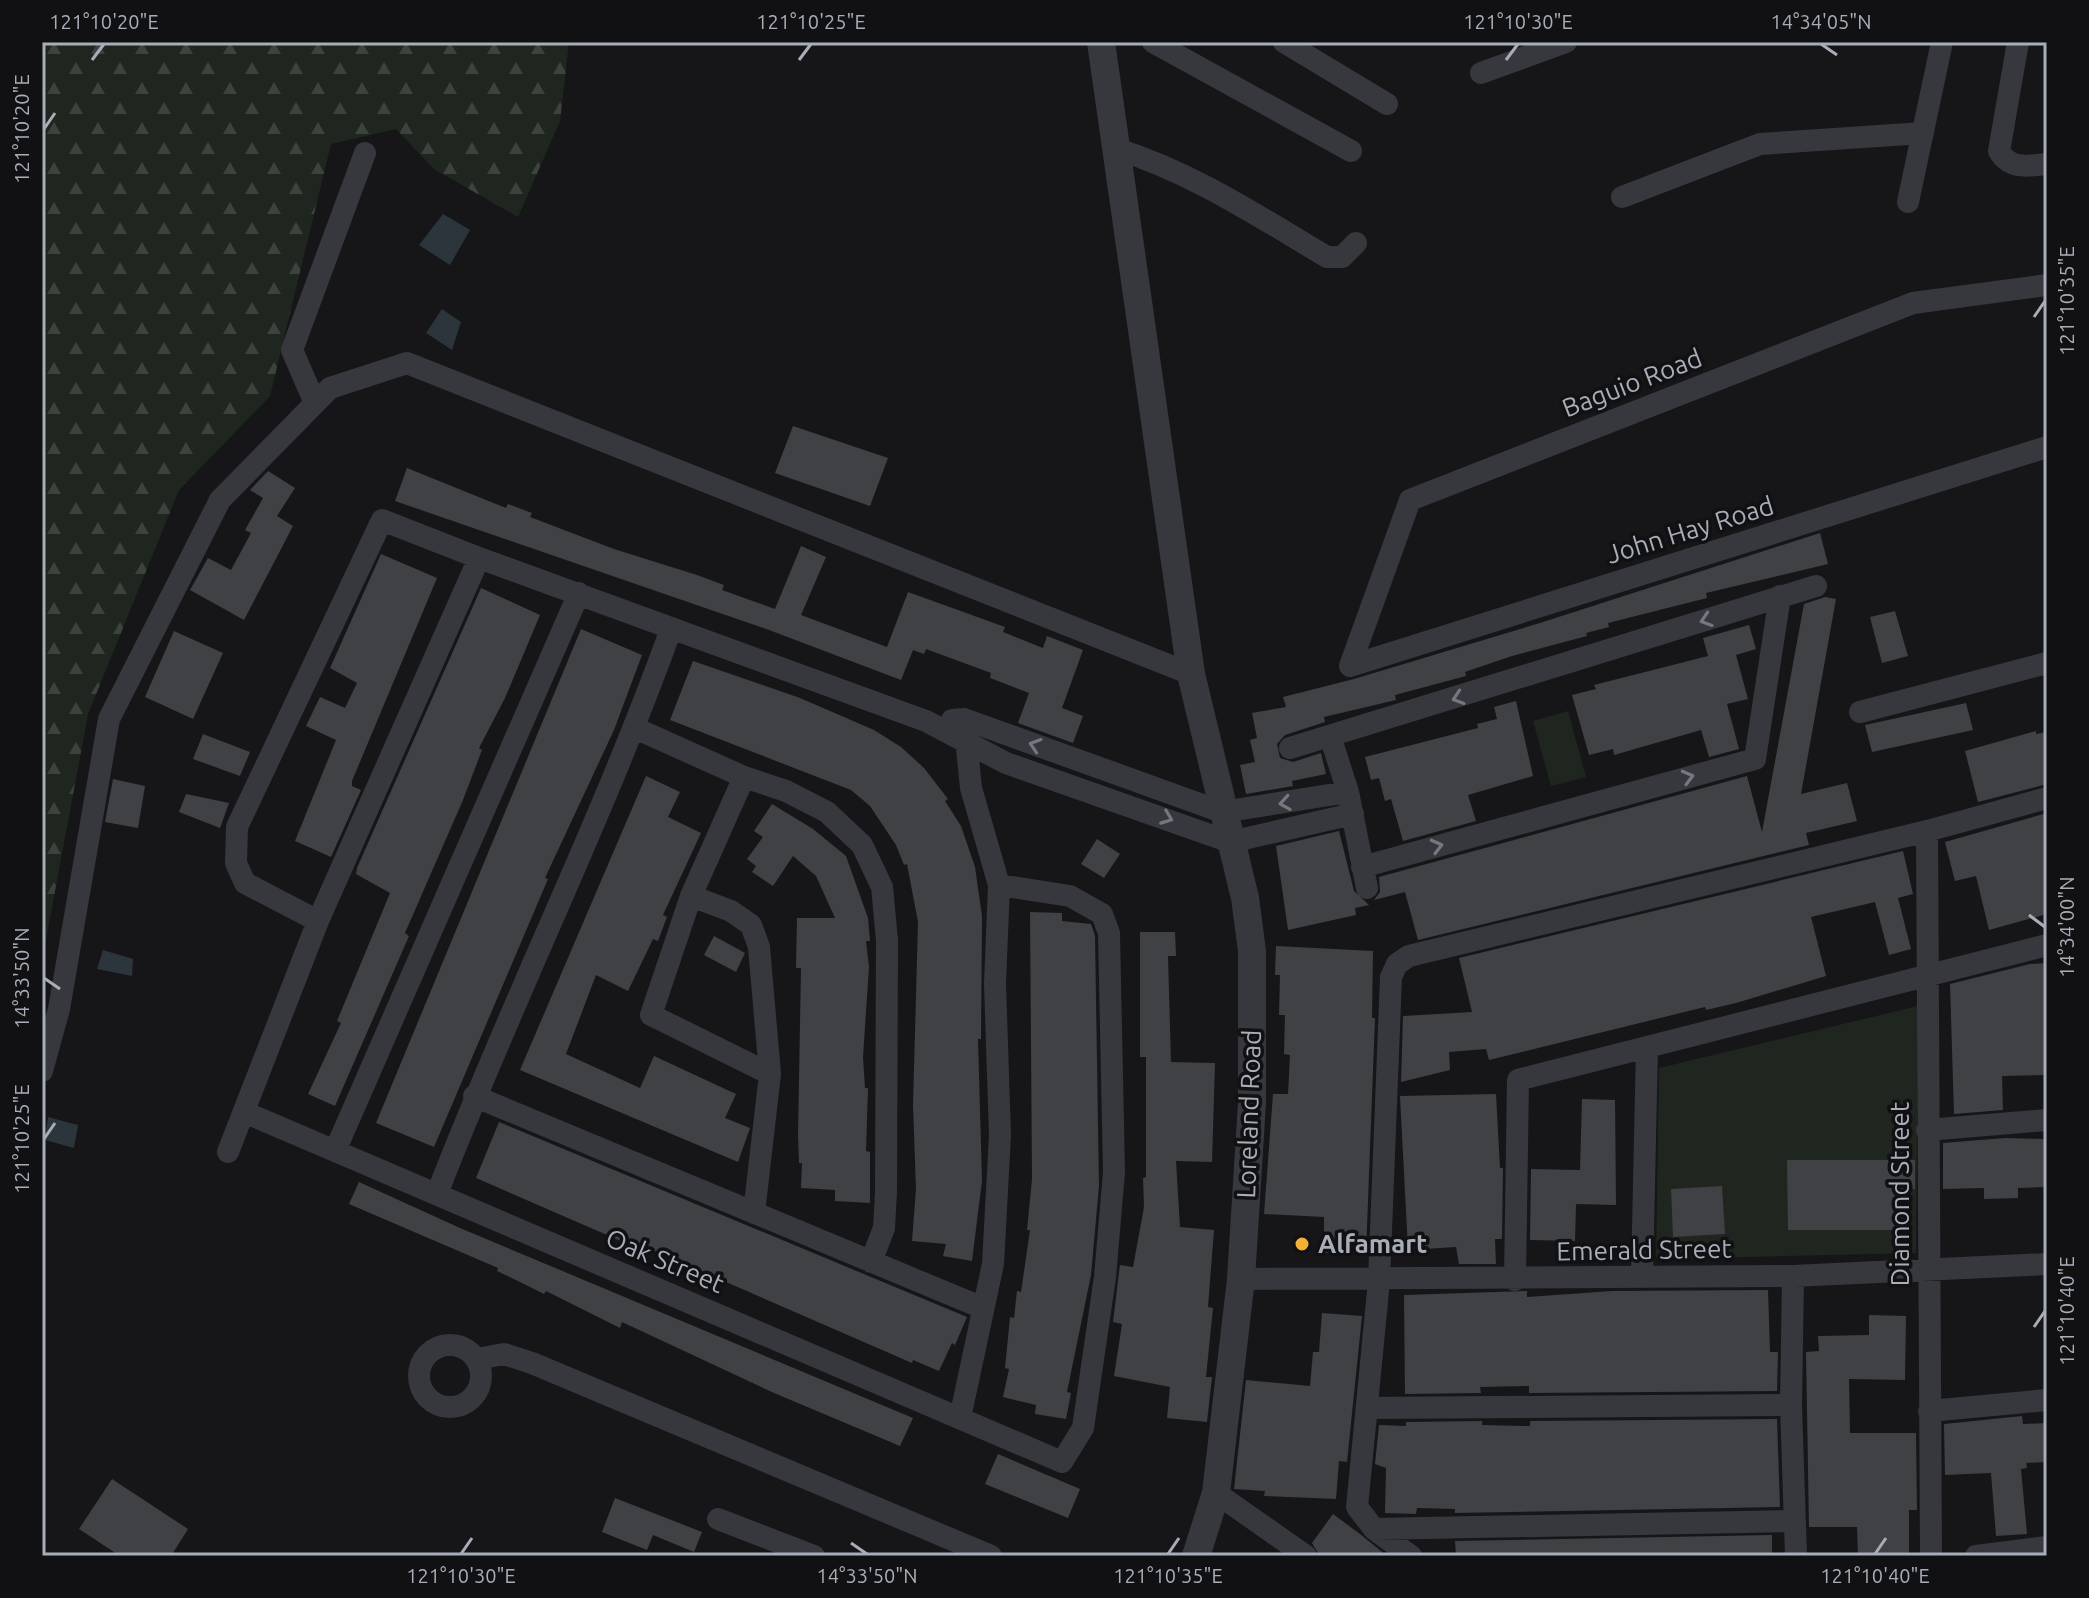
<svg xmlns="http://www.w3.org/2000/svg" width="2089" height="1598" font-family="Ubuntu,sans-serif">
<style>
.forest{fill:url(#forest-firs)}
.park{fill:#1e261f}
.water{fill:#2c353c}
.building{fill:#404145}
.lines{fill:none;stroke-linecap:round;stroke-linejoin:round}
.minor{stroke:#37383d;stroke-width:22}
.tertiary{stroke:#37383d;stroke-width:28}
.oneway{stroke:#757881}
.ticks{fill:none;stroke:#a8adb8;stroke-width:3}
.poi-dot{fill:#f2b134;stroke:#111113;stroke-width:3}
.labels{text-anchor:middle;stroke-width:7;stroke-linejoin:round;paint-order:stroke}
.street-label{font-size:26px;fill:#a8adb8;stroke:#111113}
.poi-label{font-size:26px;font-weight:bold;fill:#a8adb8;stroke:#111113;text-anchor:start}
.neatline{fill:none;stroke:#a8adb8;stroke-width:3}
.ticks-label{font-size:20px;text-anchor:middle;fill:#a8adb8}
</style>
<defs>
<pattern id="forest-firs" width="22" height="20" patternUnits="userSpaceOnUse" patternTransform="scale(2)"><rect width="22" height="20" fill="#1e261f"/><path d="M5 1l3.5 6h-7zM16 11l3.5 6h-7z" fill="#3c433d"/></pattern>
</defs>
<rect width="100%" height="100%" fill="#161618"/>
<path class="forest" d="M 42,42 L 569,42 L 560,121 L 518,217 L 434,169 L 396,129 L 331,144 L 270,396 L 179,490 L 88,714 L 42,961 Z"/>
<path class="park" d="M 1568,711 L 1586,777 L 1551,786 L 1533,721 Z
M 1918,1006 L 1916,1253 L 1656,1259 L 1659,1068 Z"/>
<path class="water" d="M 443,214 L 470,230 L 450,265 L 419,245 Z
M 442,309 L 461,322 L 452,350 L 426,333 Z
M 103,950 L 133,959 L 132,976 L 97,969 Z
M 48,1117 L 78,1125 L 74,1148 L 45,1140 Z"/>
<path class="building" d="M 793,426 L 888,458 L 870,506 L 775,473 Z
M 407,468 L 506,508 L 508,504 L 532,513 L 530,517 L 614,549 L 697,575 L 724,585 L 722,590 L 775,609 L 801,546 L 826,557 L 801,615 L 887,647 L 908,592 L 1005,627 L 1003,632 L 1043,648 L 1047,636 L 1083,650 L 1062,708 L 1083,716 L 1073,743 L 1018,723 L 1029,693 L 990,678 L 991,673 L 926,649 L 924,654 L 913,650 L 901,680 L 769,630 L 395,501 Z
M 268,471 L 295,488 L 277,516 L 293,526 L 244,620 L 190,590 L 208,558 L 231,570 L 251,533 L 245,530 L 263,498 L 250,490 Z
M 1820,533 L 1828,564 L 1706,593 L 1707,598 L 1608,623 L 1609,627 L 1586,633 L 1587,636 L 1512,656 L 1465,672 L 1466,676 L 1395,695 L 1396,700 L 1324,717 L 1325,722 L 1285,735 L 1277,744 L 1280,758 L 1293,762 L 1321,753 L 1326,774 L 1292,781 L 1293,786 L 1246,794 L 1240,765 L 1255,762 L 1250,740 L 1257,738 L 1252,713 L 1286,707 L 1283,697 L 1354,679 L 1543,622 Z
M 381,554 L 437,578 L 352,781 L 352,786 L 361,790 L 331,857 L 295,841 L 336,740 L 306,726 L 320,697 L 345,708 L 357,683 L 330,668 Z
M 481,588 L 540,615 L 505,698 L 479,748 L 482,750 L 463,800 L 405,933 L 409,936 L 335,1106 L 308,1094 L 341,1023 L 337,1021 L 390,893 L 356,874 L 357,868 Z
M 1825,597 L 1836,599 L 1801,794 L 1847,783 L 1857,821 L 1806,833 L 1809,845 L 1418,940 L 1405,892 L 1374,900 L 1380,892 L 1379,877 L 1747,776 L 1762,832 L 1804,604 Z
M 1895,611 L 1908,656 L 1882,663 L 1870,617 Z
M 1749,625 L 1756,649 L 1736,655 L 1748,699 L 1727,704 L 1739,749 L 1709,757 L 1701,730 L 1614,755 L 1613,749 L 1589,755 L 1572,695 L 1596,689 L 1594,685 L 1708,656 L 1703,638 Z
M 581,629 L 642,655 L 614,730 L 545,878 L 548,879 L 434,1147 L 376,1123 Z
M 174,631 L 223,653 L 193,719 L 145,697 Z
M 693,661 L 800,698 L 874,730 L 901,747 L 924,768 L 948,799 L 945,801 L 961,826 L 975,867 L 982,916 L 981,1039 L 978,1039 L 982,1181 L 972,1261 L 943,1256 L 946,1244 L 912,1241 L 916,1189 L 913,1105 L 918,922 L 907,864 L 904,865 L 896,845 L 870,806 L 851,790 L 670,720 Z
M 1516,701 L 1533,776 L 1468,795 L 1476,821 L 1403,841 L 1391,799 L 1385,801 L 1379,778 L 1371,780 L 1365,757 L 1478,728 L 1477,724 L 1497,719 L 1494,707 Z
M 1966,703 L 1973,730 L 1872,752 L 1865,725 Z
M 2036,731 L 2036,734 L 2047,732 L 2047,784 L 1978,802 L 1965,751 Z
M 203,734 L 250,752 L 240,776 L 193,759 Z
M 646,776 L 680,792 L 668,817 L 701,833 L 663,915 L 667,917 L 658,941 L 653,939 L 628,991 L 596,975 L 566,1054 L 640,1088 L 654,1056 L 736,1094 L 725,1118 L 750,1128 L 738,1162 L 520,1070 Z
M 113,779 L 145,786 L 138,828 L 105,822 Z
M 186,794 L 229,803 L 220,828 L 179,812 Z
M 772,804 L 813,829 L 846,856 L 868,918 L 870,941 L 866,941 L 869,967 L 863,1057 L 865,1088 L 868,1088 L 866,1151 L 870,1152 L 870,1203 L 835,1201 L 835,1190 L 801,1188 L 802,1163 L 799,1163 L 798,1135 L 801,968 L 796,968 L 797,918 L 835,918 L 816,876 L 793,856 L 773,886 L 752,872 L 756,866 L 747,859 L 763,837 L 754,831 Z
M 2047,813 L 2047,914 L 1989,930 L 1976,876 L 1955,881 L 1945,842 Z
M 1339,831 L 1354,891 L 1369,905 L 1355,908 L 1356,915 L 1288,930 L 1276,846 Z
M 1097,839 L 1120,854 L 1104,878 L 1081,864 Z
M 1903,851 L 1913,894 L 1898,898 L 1911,949 L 1889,955 L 1875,902 L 1811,917 L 1826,976 L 1736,1003 L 1706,1010 L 1705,1007 L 1489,1060 L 1486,1049 L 1449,1052 L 1450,1070 L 1401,1082 L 1403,1016 L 1472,1012 L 1459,958 Z
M 1030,912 L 1062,913 L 1062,921 L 1091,924 L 1095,936 L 1099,1186 L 1091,1275 L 1067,1392 L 1071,1393 L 1066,1419 L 1035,1414 L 1036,1405 L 1003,1397 L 1009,1369 L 1005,1368 L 1010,1317 L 1014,1318 L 1017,1291 L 1021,1292 L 1030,1230 L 1027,1230 L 1032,1179 Z
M 1140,932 L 1175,932 L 1176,956 L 1168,956 L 1171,1062 L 1215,1063 L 1212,1162 L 1176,1161 L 1180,1227 L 1214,1230 L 1208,1307 L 1213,1308 L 1206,1377 L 1212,1377 L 1207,1422 L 1167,1418 L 1170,1387 L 1114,1376 L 1122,1324 L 1113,1322 L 1120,1265 L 1133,1267 L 1144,1207 L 1143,1178 L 1146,1177 L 1146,1057 L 1140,1057 Z
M 714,936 L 745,953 L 736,972 L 704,955 Z
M 1276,946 L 1373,951 L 1372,1018 L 1375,1018 L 1366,1253 L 1324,1253 L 1324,1217 L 1264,1214 L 1273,1094 L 1288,1094 L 1290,1055 L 1284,1054 L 1285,1015 L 1279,1015 L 1280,975 L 1275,975 Z
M 2047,963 L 2047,1075 L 2002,1076 L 2003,1110 L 1954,1114 L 1950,984 L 2030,964 Z
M 1496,1094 L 1500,1168 L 1503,1168 L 1502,1239 L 1495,1239 L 1496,1264 L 1459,1264 L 1456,1247 L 1408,1250 L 1400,1096 Z
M 1582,1099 L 1615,1100 L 1616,1205 L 1576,1204 L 1575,1241 L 1530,1240 L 1531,1169 L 1580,1170 Z
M 499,1122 L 967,1317 L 955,1345 L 952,1343 L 939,1371 L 913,1360 L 912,1363 L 625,1238 L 623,1242 L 476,1178 Z
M 2005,1138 L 2047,1139 L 2047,1187 L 2018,1188 L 2018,1198 L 1984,1199 L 1984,1188 L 1943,1189 L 1943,1143 Z
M 1787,1160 L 1915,1160 L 1915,1189 L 1900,1190 L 1900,1230 L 1788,1230 Z
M 359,1182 L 460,1228 L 913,1418 L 900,1446 L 774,1393 L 622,1322 L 620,1328 L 546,1291 L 544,1294 L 522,1283 L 497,1271 L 498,1268 L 349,1204 Z
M 1722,1186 L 1725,1234 L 1673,1237 L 1671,1189 Z
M 1768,1290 L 1770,1352 L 1778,1352 L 1777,1391 L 1529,1393 L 1529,1386 L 1480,1387 L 1481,1393 L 1405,1394 L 1404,1295 L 1527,1291 L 1527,1297 L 1612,1291 Z
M 1322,1313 L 1362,1316 L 1347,1462 L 1339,1461 L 1336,1499 L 1264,1496 L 1265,1491 L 1234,1489 L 1246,1380 L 1310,1386 L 1313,1352 L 1319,1352 Z
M 1869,1315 L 1906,1316 L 1905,1380 L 1849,1379 L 1850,1433 L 1916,1433 L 1917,1510 L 1909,1510 L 1909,1556 L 1858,1556 L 1857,1527 L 1809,1527 L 1806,1352 L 1819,1351 L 1818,1336 L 1869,1335 Z
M 2022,1416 L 2023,1424 L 2047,1423 L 2047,1462 L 2026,1463 L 2027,1468 L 2021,1469 L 2027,1534 L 1996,1536 L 1991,1473 L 1945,1475 L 1944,1424 Z
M 1777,1419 L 1780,1507 L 1455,1513 L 1455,1509 L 1417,1508 L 1416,1514 L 1385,1513 L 1386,1468 L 1375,1464 L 1379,1425 L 1406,1426 L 1406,1422 L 1482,1421 L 1482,1425 L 1522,1426 L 1530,1426 L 1530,1421 Z
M 998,1454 L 1080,1489 L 1068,1518 L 985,1484 Z
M 112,1479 L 188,1529 L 171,1556 L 120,1556 L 79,1529 Z
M 615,1498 L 702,1532 L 694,1552 L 653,1535 L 647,1550 L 602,1532 Z
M 1333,1514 L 1360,1534 L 1387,1556 L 1320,1556 L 1312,1543 Z
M 1772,1535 L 1772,1556 L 1456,1556 L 1455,1541 Z"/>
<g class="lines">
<path class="minor" d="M 1153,42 L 1351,151
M 1284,42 L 1387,104
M 2018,42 L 1999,151 C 2010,170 2028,166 2047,164
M 1481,73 L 1566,42
M 1117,149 C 1193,173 1258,216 1327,257 L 1342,257 L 1356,243
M 1622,197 L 1760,144 L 1923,133
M 1908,202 L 1942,42
M 315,403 L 292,350 L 365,153
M 1350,666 L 1410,500 L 1913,303 L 2047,285
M 1350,666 L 2047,447
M 1860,712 L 2047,663
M 952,720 L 964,719 L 1222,812 L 1348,792
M 635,728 L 744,777 L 786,791 L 827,812 L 862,845 L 882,887 L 887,940 L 886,1192 L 884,1228 L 871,1262
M 1331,739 L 1348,792 L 1367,888
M 1290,748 L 1816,586
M 744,777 L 691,896 L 651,1015 L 770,1074
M 1927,831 L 1931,1556
M 1362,867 L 1755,759 L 1780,596
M 691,896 L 731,911 L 751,925 L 759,947 L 770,1074 L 754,1213
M 318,921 L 245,883 L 236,863 L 237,827 L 382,520 L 479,558 L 926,721 L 1006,763 L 1230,842 L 1353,814
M 42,1071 L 59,1009 L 109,719 L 220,500 L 330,388 L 407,363 L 1191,674
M 474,1096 L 983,1308
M 244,1112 L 1062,1462 L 1083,1428 L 1105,1277 L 1114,1172 L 1109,933 L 1102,914 L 1070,896 L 999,885
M 1927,1130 L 2047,1120
M 335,1151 L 579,593
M 228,1152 L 318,921 L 479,558
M 437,1194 C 510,1004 602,821 671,629
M 1642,1276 L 1647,1047
M 1793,1276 L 1791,1405 L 1796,1556
M 1241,1279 L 1793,1276 L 2047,1264
M 1515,1280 L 1518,1080 L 2047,945
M419 1376a31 31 0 1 1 62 0a31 31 0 1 1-62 0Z
M 477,1359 L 504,1354 L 532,1363 L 991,1556
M 1367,1408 L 1791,1405
M 1929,1411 L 2047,1400
M 960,1418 L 993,1264 L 1000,1135 L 995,984 L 999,885 L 971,788 L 964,719
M 1216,1493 L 1306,1556
M 718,1519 L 814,1556
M 1374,1529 L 1794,1521
M 1411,1556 L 1374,1529 L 1357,1507 L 1379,1281 L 1391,977 L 1397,964 L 1409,956 L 1927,831 L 2047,798
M 1976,1556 L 2047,1547"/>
<path class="tertiary" d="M 1101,42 L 1191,674 L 1245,898 L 1252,951 L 1252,1103 L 1241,1279 L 1216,1493 L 1196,1556"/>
</g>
<defs><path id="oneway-chevron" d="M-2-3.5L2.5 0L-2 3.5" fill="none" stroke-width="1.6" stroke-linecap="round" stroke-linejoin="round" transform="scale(2)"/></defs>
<g class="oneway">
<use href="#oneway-chevron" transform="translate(1706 620) rotate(162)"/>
<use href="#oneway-chevron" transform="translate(1458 698) rotate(162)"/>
<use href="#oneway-chevron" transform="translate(1035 745) rotate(-162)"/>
<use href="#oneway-chevron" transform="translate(1688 777) rotate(-15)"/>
<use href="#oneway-chevron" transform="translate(1285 803) rotate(171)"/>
<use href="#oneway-chevron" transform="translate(1167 818) rotate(21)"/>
<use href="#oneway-chevron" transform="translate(1437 846) rotate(-15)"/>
</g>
<path class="ticks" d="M 1821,44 L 1837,55M 92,60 L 104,44M 799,60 L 811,44M 1506,60 L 1518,44M 44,129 L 55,113M 2034,317 L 2045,301M 2029,915 L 2045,927M 44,978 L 60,989M 44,1139 L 55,1123M 2034,1327 L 2045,1311M 851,1543 L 867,1554M 461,1554 L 472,1538M 1168,1554 L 1179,1538M 1875,1554 L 1886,1538"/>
<circle class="poi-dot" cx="1302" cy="1244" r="8"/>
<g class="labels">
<g class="street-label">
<text transform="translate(1632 383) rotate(-21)" y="9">Baguio Road</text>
<text transform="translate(1690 530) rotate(-17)" y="9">John Hay Road</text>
<text transform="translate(1249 1114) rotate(-88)" y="9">Loreland Road</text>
<text transform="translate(1900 1194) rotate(-90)" y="9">Diamond Street</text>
<text transform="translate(1644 1250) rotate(-1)" y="9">Emerald Street</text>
<text transform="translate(665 1261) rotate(23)" y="9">Oak Street</text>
</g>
<g class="poi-label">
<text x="1318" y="1253">Alfamart</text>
</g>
</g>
<rect width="2089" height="1598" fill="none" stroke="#111113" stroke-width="88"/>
<rect x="44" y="44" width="2001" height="1510" class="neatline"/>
<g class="ticks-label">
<text x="104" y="29">121°10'20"E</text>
<text x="811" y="29">121°10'25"E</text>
<text x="1518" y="29">121°10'30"E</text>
<text x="1821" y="29">14°34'05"N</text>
<text transform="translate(22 129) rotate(-90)" y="7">121°10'20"E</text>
<text transform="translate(2067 301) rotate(-90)" y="7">121°10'35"E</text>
<text transform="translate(2067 927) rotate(-90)" y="7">14°34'00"N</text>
<text transform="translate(22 978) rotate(-90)" y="7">14°33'50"N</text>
<text transform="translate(22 1139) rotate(-90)" y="7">121°10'25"E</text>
<text transform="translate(2067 1311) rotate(-90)" y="7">121°10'40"E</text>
<text x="461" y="1583">121°10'30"E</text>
<text x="867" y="1583">14°33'50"N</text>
<text x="1168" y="1583">121°10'35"E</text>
<text x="1875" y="1583">121°10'40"E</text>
</g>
</svg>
